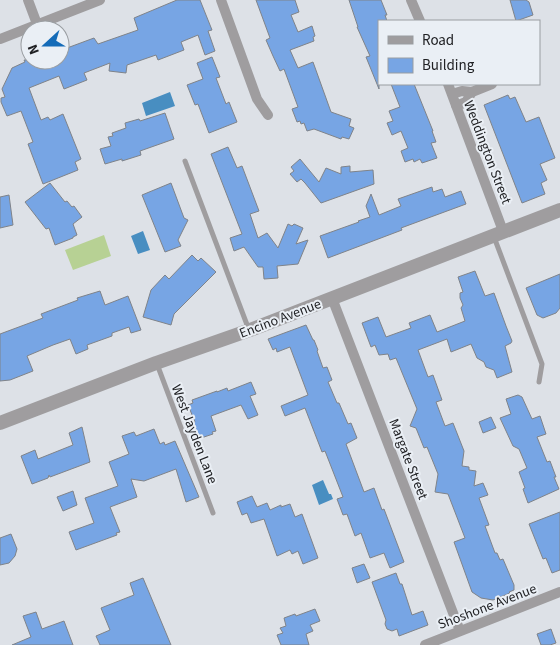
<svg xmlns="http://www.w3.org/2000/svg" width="560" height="645" font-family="'Source Sans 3',sans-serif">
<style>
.green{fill:#b7d194}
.water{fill:#488ec1}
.building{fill:#77a5e4;stroke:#7f8389}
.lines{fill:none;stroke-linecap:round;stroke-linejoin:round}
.service{stroke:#9f9d9f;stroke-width:5}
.minor{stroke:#9f9d9f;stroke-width:10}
.tertiary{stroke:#9f9d9f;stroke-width:14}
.labels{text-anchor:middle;stroke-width:4;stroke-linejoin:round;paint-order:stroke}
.street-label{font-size:14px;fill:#202124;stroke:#eaeff5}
</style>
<rect width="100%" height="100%" fill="#dde1e7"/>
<path class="green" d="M 104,235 L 111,256 L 73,270 L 65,250 Z"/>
<path class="water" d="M 170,92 L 175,106 L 146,116 L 142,103 Z
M 143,231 L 150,250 L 138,254 L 131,236 Z
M 323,480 L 329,494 L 331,494 L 333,499 L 319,505 L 312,485 Z"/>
<path class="building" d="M 177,0 L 200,0 L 212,30 L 208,31 L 215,51 L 205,55 L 198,35 L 181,42 L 184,50 L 158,60 L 156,55 L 127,65 L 126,73 L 109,71 L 110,63 L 84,73 L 87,80 L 64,89 L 59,76 L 29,88 L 41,120 L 48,117 L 50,120 L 63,114 L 81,159 L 75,162 L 78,170 L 43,184 L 28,144 L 33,142 L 21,111 L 7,116 L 1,102 L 1,98 L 5,97 L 2,89 L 12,68 L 25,62 L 24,60 L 60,60 L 60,31 L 67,48 L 94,38 L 98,44 L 138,30 L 134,18 Z
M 256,0 L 295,0 L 299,12 L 291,15 L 298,32 L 312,26 L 315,36 L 313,37 L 314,41 L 290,50 L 298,68 L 313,62 L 331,112 L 351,119 L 349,126 L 354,128 L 349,139 L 342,137 L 341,139 L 314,129 L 307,131 L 304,123 L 301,124 L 300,121 L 297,122 L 292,109 L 298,107 L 284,69 L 280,71 L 273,56 L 266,40 L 270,38 Z
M 349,0 L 381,0 L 387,15 L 385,15 L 387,21 L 379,21 L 379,89 L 366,57 L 370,56 L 357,27 L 358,27 Z
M 510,0 L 526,0 L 529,2 L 533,15 L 516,21 Z
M 212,57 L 220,77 L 216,78 L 226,104 L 229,102 L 237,122 L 209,133 L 198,104 L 195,105 L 187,85 L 203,79 L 197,63 Z
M 391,84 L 414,84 L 433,131 L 432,131 L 436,142 L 431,143 L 437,158 L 422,163 L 420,159 L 414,162 L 413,159 L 405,162 L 401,151 L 408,148 L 401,131 L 392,135 L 387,123 L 393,121 L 389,111 L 400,107 Z
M 508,95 L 510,99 L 515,97 L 526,122 L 539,117 L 555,158 L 540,164 L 547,180 L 541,183 L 545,194 L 522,203 L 484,105 Z
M 165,113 L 174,139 L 140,151 L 141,155 L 122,161 L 122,159 L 105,164 L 100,149 L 111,146 L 108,137 L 113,136 L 112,133 L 126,128 L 125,123 L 139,119 L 140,121 Z
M 228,147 L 237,168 L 242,166 L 259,211 L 250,214 L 258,238 L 267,233 L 278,248 L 288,224 L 292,226 L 294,224 L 303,228 L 296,244 L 308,240 L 298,264 L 277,266 L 278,278 L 264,279 L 263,267 L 258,267 L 244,247 L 234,251 L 230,238 L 242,234 L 211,154 Z
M 300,159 L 319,182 L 326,168 L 341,174 L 341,167 L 350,166 L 350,172 L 373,170 L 374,184 L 321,203 L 305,183 L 301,179 L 297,182 L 290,174 L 294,171 L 291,167 Z
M 50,183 L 65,202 L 67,201 L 72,207 L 74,206 L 82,217 L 73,224 L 77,235 L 73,237 L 73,238 L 55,245 L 49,228 L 46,229 L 25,202 Z
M 171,183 L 184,218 L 188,220 L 178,240 L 181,246 L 165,252 L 142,195 Z
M 432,187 L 433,192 L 442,189 L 445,197 L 461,191 L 466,204 L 401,228 L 402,230 L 328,258 L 320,236 L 359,222 L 358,221 L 370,217 L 366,206 L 371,194 L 379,215 L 401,206 L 398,199 Z
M 9,195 L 13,225 L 0,228 L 0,197 Z
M 192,255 L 198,261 L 201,258 L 216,272 L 174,314 L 171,325 L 143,317 L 151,290 L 165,275 L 169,279 Z
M 475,271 L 485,296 L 494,293 L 506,326 L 512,341 L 511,343 L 505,346 L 512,372 L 497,378 L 494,370 L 486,367 L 484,362 L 477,358 L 471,344 L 451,352 L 447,339 L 418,350 L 428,377 L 433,375 L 442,400 L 436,402 L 445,426 L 453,423 L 464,451 L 462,466 L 469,467 L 469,470 L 476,471 L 474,486 L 483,483 L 488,495 L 479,498 L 489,525 L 485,526 L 495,553 L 497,553 L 500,560 L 503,559 L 514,585 L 514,590 L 509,592 L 510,593 L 493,600 L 481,598 L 472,592 L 454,542 L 465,538 L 448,494 L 435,492 L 438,474 L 427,447 L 424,448 L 416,428 L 410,426 L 417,409 L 396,358 L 390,360 L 388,354 L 379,355 L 375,345 L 371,347 L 362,323 L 378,317 L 386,337 L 411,328 L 409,323 L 430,315 L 437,332 L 465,321 L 461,308 L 463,305 L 460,298 L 460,293 L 463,292 L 458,277 Z
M 560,274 L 560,308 L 556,313 L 543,318 L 537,315 L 526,288 Z
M 100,291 L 105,305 L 128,296 L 141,330 L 131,333 L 129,327 L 112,333 L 112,336 L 87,345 L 88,349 L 76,354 L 70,339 L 53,345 L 27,356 L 33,371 L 10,380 L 0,381 L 0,334 L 43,318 L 41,314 L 78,300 L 77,298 Z
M 306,325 L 313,340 L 314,340 L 318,350 L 317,351 L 323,368 L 327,367 L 332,380 L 328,382 L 337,403 L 339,403 L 348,424 L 351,423 L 357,438 L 346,444 L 364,492 L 374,488 L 382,510 L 384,509 L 404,562 L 390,568 L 384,553 L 370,558 L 361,533 L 355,536 L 347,514 L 343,515 L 337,499 L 343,497 L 325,451 L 322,452 L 305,408 L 285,416 L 281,406 L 308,395 L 290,347 L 277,352 L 276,348 L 273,350 L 268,339 Z
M 251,382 L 256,394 L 250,396 L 258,415 L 248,419 L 241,405 L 211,416 L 216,431 L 212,432 L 213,434 L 198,439 L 192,423 L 195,422 L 188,405 L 193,403 L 192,400 L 217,391 L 217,392 L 227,388 L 228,391 Z
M 518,395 L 522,397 L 532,419 L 540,416 L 546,434 L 537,437 L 547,462 L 550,461 L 556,477 L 554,477 L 559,489 L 528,503 L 523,489 L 525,488 L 519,472 L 527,468 L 519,449 L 513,446 L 500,418 L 511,414 L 506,399 Z
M 491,417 L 496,428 L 483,433 L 479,422 Z
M 82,427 L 90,462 L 50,477 L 49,475 L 48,478 L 32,484 L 21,456 L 35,450 L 38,459 L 73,445 L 69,433 Z
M 154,429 L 160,444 L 164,442 L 165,445 L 175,441 L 199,497 L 186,502 L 176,469 L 144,481 L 131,479 L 137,497 L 110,507 L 120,532 L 116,533 L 117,535 L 76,550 L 69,532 L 94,523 L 85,498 L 118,486 L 109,462 L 129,454 L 122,436 L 134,432 L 136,436 Z
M 73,491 L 77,505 L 63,511 L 57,497 Z
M 252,496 L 257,507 L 267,503 L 270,510 L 281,505 L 281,507 L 290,504 L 295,517 L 302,514 L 318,558 L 303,564 L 298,551 L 292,554 L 290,550 L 277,556 L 264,519 L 251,523 L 247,513 L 242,515 L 237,502 Z
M 560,512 L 560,570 L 552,573 L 546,558 L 543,559 L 529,524 Z
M 11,534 L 17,549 L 15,556 L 9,563 L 0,565 L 0,538 Z
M 364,564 L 370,578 L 357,583 L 352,568 Z
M 396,573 L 400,584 L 402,584 L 412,615 L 423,611 L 428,625 L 399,636 L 397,629 L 392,631 L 387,629 L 385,624 L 386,620 L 372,582 Z
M 143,578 L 171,645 L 100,645 L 96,636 L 110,630 L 101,608 L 134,595 L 130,583 Z
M 315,609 L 320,621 L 310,625 L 313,631 L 306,634 L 309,645 L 281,645 L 277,635 L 283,633 L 280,628 L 286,626 L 284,618 L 295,614 L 296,616 Z
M 36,612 L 42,629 L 64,621 L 73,645 L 12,645 L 31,637 L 23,616 Z
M 551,629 L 556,643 L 550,645 L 541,645 L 537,634 Z"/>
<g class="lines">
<path class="service" d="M 185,161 L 249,330
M 494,237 L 542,364 L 539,382
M 157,364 L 213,513"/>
<path class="minor" d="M 28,0 L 37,24
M 221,0 L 257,99 L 268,115
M 411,0 L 420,21
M 0,39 L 100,0
M 448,84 L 503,231
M 452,94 L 462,91 L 472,92 L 492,84
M 456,106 L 466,102 L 472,92
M 332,298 L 460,631
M 425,645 L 560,592"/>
<path class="tertiary" d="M 0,423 L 156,363 L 250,330 L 560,210"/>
</g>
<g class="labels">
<g class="street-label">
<text transform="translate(488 152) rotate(69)" y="5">Weddington Street</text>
<text transform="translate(280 318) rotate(-21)" y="5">Encino Avenue</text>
<text transform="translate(195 434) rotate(69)" y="5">West Jayden Lane</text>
<text transform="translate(409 459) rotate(69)" y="5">Margate Street</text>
<text transform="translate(487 606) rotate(-21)" y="5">Shoshone Avenue</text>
</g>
</g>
<rect x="378" y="20" width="162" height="65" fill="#eaeff5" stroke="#999da1"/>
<rect x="388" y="36" width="25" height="8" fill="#9f9d9f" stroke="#999da1"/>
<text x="422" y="45" font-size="15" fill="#202124">Road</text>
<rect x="388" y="58" width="25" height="15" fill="#77a5e4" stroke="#999da1"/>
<text x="422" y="70" font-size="15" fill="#202124">Building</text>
<g transform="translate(45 45) rotate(249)"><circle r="24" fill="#eaeff5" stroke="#999da1"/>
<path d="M0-4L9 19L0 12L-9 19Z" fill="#146bb8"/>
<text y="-8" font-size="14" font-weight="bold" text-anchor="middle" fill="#202124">N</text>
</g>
</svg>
